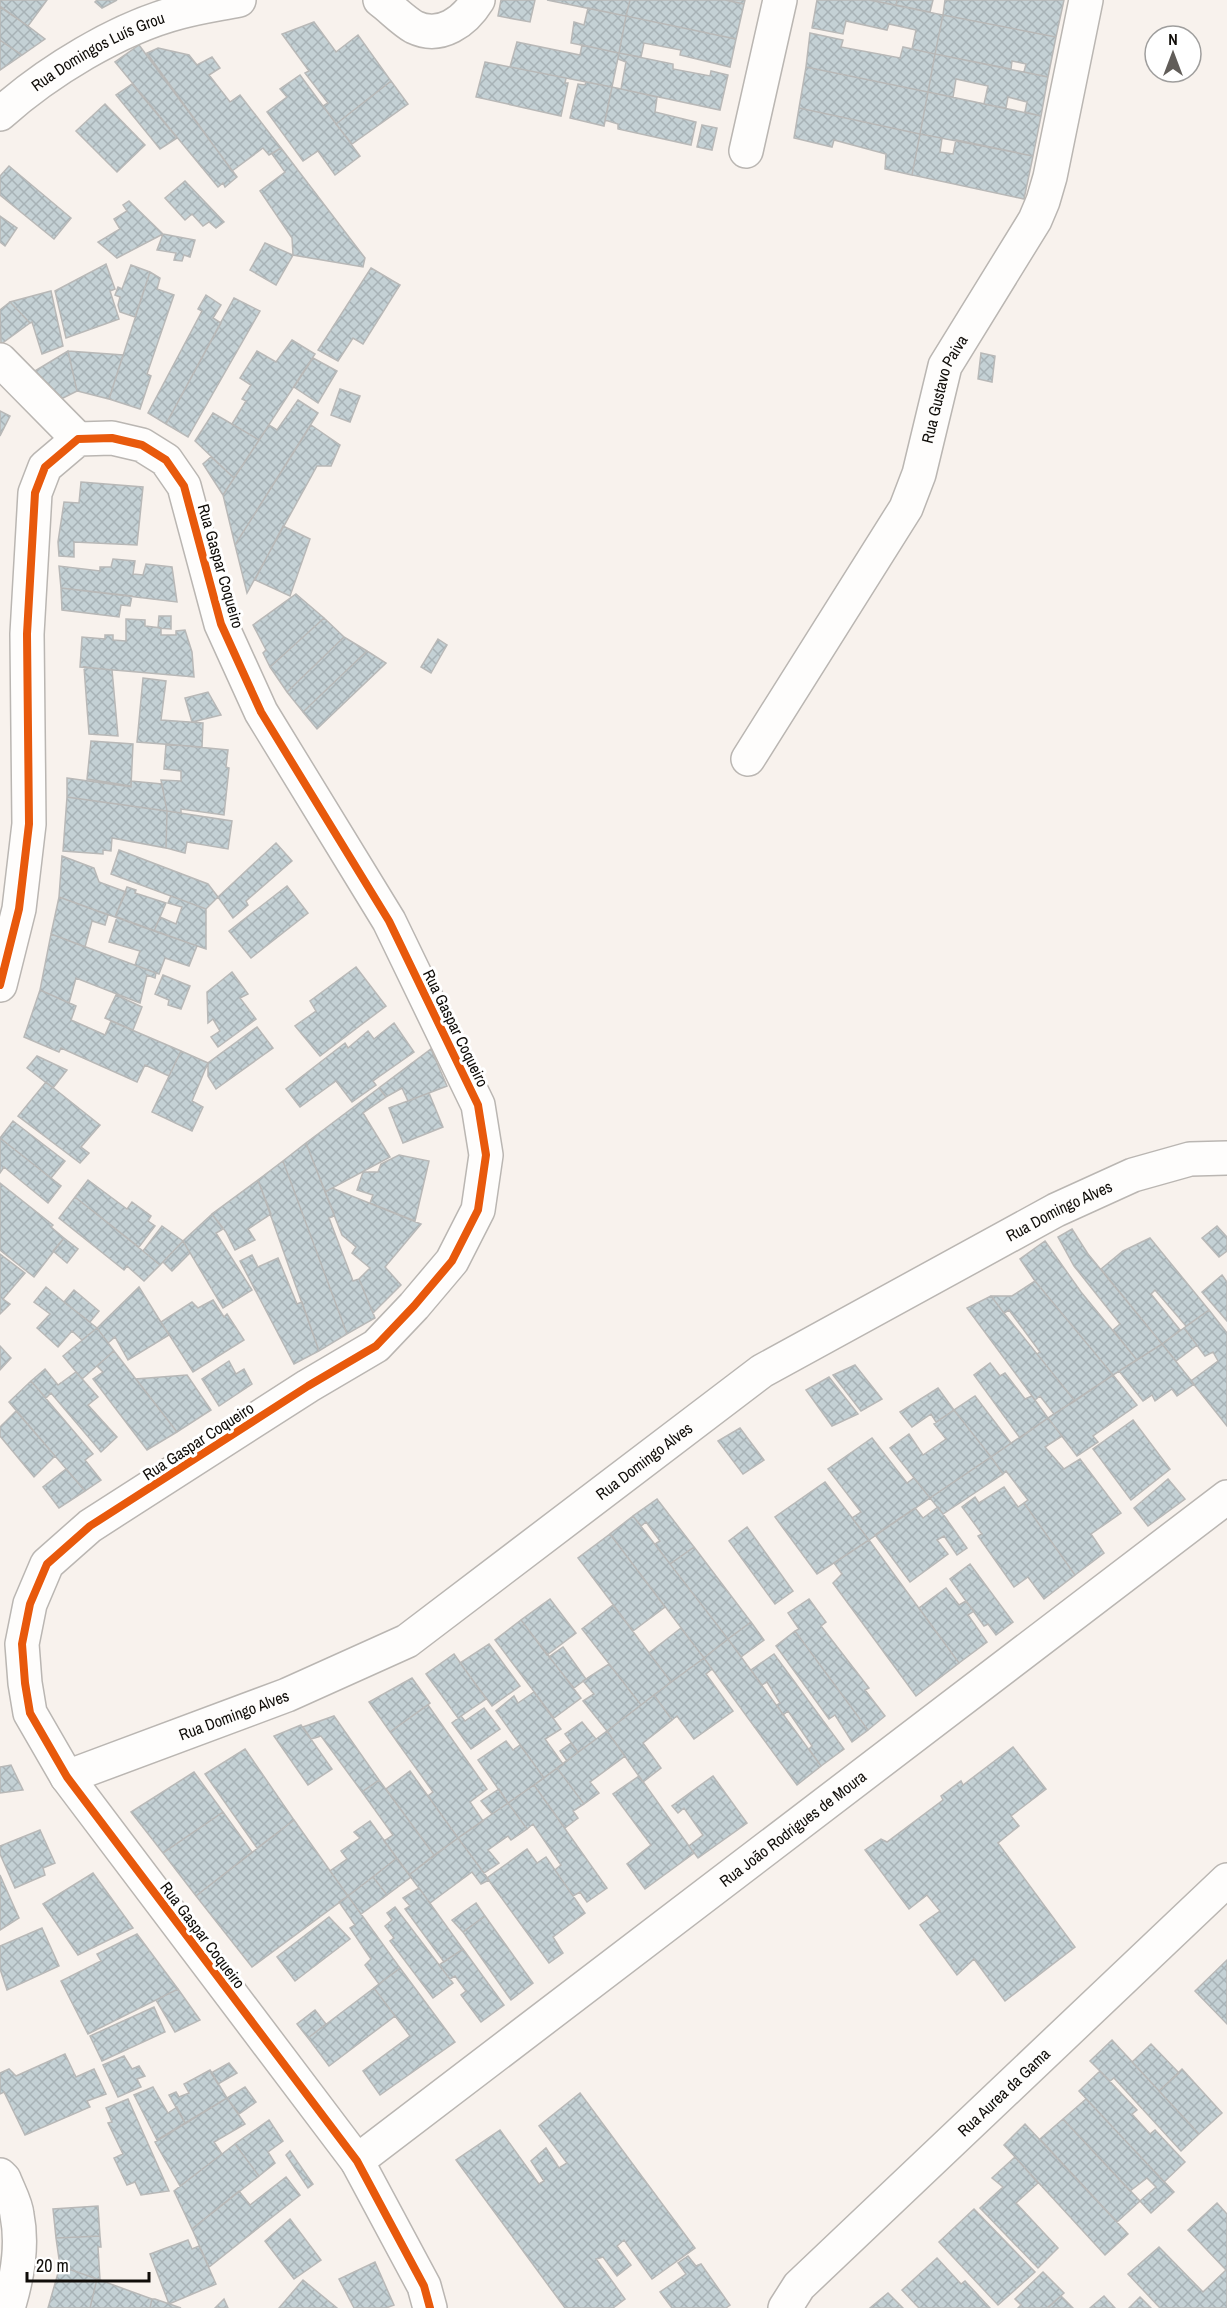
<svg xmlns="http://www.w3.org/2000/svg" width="1227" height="2308" font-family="'Archivo Narrow',sans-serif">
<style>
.building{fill:url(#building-cross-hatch);stroke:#b8b8b7;stroke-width:1.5}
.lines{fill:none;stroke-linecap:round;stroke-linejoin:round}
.minor-casing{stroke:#bab6b2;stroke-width:36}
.minor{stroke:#fefdfc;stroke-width:33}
.cycleway-casing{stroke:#fff;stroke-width:11}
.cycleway{stroke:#e8590c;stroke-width:8}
.labels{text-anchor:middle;stroke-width:6;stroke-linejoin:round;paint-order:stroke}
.street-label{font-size:16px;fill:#100d09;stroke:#fff}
</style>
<defs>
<pattern id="building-cross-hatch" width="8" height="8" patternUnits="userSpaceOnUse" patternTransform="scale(1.5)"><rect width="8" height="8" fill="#c4d1d5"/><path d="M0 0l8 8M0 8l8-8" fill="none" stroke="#a7b2b6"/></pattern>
</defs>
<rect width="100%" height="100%" fill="#f8f2ed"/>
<path class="building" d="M 0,0 L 47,0 L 28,26 L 0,7 Z
M 97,0 L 117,0 L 102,8 L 95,2 Z
M 501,0 L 535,0 L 530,22 L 498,16 Z
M 547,0 L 630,0 L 626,16 Z
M 630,0 L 725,0 L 744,4 L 736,39 L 626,16 Z
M 725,0 L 745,0 L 744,4 Z
M 817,0 L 869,0 L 943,15 L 935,54 L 912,49 L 916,30 L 889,24 L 887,30 L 846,21 L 843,34 L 812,28 Z
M 869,0 L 897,0 L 896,5 Z
M 897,0 L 933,0 L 930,12 L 896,5 Z
M 945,0 L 1064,0 L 1056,37 L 943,15 Z
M 0,6 L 28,26 L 45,39 L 22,55 L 0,40 Z
M 588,8 L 626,16 L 619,53 L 571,43 L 574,22 L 584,25 Z
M 943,15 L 1056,37 L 1048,77 L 1024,72 L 1026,64 L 1012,61 L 1011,69 L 935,54 Z
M 626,16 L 736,39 L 730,67 L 680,55 L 681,50 L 644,43 L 641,57 L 619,53 Z
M 314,22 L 336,52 L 358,35 L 391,81 L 336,124 L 323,106 L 328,103 L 305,73 L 309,71 L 282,34 Z
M 810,33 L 843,40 L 841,47 L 900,58 L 903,47 L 935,54 L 928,92 L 806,67 Z
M 0,40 L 22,55 L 0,70 Z
M 517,42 L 580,55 L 582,45 L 619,53 L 612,87 L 510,67 Z
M 139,45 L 237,177 L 225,187 L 223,183 L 218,187 L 115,62 Z
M 158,48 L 189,55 L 197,65 L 212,57 L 220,68 L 209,75 L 230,102 L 240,95 L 281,148 L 269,155 L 263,148 L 232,171 L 147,53 Z
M 619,53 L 673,64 L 673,69 L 710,76 L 711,71 L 728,75 L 720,110 L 621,89 L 626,62 L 618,59 Z
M 935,54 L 1048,77 L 1041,116 L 1025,112 L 1027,102 L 1008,97 L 1006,108 L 984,104 L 988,86 L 956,79 L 953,97 L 928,92 Z
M 485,62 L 566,78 L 565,83 L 568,83 L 561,116 L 476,97 Z
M 806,67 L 928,92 L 920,134 L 799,108 Z
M 300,75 L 360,156 L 335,175 L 318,151 L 303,161 L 267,112 L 287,97 L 280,89 Z
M 391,81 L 408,104 L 352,144 L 336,124 Z
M 586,82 L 612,87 L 604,126 L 570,118 L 578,84 L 585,85 Z
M 132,84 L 177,138 L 160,149 L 116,95 Z
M 612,87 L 657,97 L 655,112 L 696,122 L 691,145 L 618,129 L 618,124 L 605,120 Z
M 928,92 L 1041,116 L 1033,156 L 920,134 Z
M 105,104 L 145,145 L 117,172 L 76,131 Z
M 799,108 L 920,134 L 912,175 L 885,169 L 886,154 L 834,140 L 832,147 L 794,138 Z
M 702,125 L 717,128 L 712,150 L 697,147 Z
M 920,134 L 942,138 L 940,152 L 953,154 L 956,140 L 1033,156 L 1024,199 L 912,175 Z
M 281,148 L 365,258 L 363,267 L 293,255 L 292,238 L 260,191 L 285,172 L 272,154 Z
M 9,166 L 71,218 L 54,239 L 0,195 L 0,176 Z
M 185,181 L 224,222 L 216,228 L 209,222 L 203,226 L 192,214 L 185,220 L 165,198 Z
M 129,201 L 163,234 L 117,258 L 98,242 L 120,229 L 114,219 L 127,211 L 123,205 Z
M 0,216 L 17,228 L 5,246 L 0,242 Z
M 163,234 L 195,240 L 190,257 L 184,255 L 182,261 L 174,260 L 176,253 L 157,250 Z
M 265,243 L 293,255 L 276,285 L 250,270 Z
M 106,264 L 115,289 L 110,291 L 119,319 L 66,338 L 55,291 Z
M 131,265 L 150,272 L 135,317 L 120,312 L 118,305 L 120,297 L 115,295 L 118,287 L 122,289 Z
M 371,268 L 400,285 L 363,344 L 353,338 L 338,361 L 318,350 Z
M 150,272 L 160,278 L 157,289 L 174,295 L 147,374 L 151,376 L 140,409 L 109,399 Z
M 51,291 L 63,346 L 42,354 L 32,322 L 30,323 L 10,302 Z
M 206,295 L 221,305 L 213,318 L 221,323 L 166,424 L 148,413 L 202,311 L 198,309 Z
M 234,298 L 260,311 L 188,437 L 166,424 Z
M 10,302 L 30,323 L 1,344 L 0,310 Z
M 292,340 L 315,354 L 259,440 L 232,424 L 246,401 L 242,399 L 251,385 L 240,378 L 257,351 L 276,362 Z
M 68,351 L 77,391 L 57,401 L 30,374 Z
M 68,351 L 123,355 L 109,399 L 77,391 Z
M 981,353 L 995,356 L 992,382 L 978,379 Z
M 313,358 L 337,371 L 318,403 L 294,387 Z
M 340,389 L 360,396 L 350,422 L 331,415 Z
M 298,400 L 318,413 L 235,545 L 223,495 L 269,425 L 277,430 Z
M 0,411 L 10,416 L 0,436 Z
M 213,413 L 259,440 L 234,478 L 195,441 Z
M 311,425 L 340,445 L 331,466 L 317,466 L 247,593 L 235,545 Z
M 211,457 L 234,478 L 223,495 L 203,464 Z
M 81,482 L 143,487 L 137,545 L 74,542 L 74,557 L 59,556 L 58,542 L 64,502 L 79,503 Z
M 283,526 L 310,539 L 290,596 L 255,580 Z
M 113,559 L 135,561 L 133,574 L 143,575 L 146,564 L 172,567 L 177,602 L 61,588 L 59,566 L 100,571 L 100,567 L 111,567 Z
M 61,588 L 132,596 L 130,606 L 121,605 L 119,617 L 62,610 Z
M 296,594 L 324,618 L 270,667 L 263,653 L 266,650 L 253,625 Z
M 159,616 L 171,616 L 171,629 L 158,628 Z
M 324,618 L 344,637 L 287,692 L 270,667 Z
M 126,619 L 145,620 L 145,626 L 161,628 L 161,635 L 176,635 L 176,631 L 185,630 L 192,652 L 194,677 L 80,667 L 82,637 L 105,639 L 105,635 L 113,635 L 113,640 L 126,641 Z
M 344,637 L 367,651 L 303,712 L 287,692 Z
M 438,639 L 447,645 L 431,673 L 421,667 Z
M 367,651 L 386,663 L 317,729 L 303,712 Z
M 84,667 L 112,670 L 118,736 L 89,734 Z
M 143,678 L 166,681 L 161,720 L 203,723 L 202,747 L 137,742 Z
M 208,692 L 221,715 L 192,722 L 185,698 Z
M 91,741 L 133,744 L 131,786 L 87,779 Z
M 166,744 L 228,750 L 226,767 L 229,768 L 224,815 L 181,809 L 181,813 L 167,811 L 161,780 L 181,781 L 181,771 L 164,769 Z
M 67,778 L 131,787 L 131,781 L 162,784 L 167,811 L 67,797 Z
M 67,797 L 167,811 L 166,848 L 112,838 L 111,851 L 103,850 L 103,854 L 63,851 Z
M 167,811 L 232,821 L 228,849 L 187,842 L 185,853 L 166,848 Z
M 276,843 L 292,861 L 246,901 L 248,905 L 233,918 L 218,897 Z
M 119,850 L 208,884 L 218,897 L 206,909 L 111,874 Z
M 62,856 L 94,868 L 99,882 L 126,892 L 115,917 L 59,897 Z
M 287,886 L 308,913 L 251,958 L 229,931 Z
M 127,887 L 136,890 L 135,893 L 166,903 L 154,931 L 115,917 Z
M 171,896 L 206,909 L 206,949 L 154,931 L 160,917 L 176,924 L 182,907 L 168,903 Z
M 59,897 L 108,915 L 105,925 L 92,921 L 85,947 L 51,934 Z
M 117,917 L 197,946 L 189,966 L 165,958 L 159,974 L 135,965 L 140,951 L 109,942 Z
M 51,934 L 156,973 L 155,978 L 147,975 L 140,1003 L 76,978 L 69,1003 L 40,990 Z
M 356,967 L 386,1006 L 320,1056 L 295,1026 L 316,1011 L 310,1001 Z
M 232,972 L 248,994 L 240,998 L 256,1019 L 218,1047 L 211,1037 L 220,1031 L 213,1019 L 208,1023 L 207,992 Z
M 163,975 L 190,986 L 181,1009 L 168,1005 L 169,1000 L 155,994 Z
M 40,990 L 76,1006 L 71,1020 L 105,1035 L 111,1021 L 181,1051 L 169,1076 L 145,1065 L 137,1082 L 61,1048 L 59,1052 L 24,1037 Z
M 116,995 L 142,1007 L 133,1030 L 105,1018 Z
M 394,1023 L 414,1052 L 373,1081 L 376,1085 L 352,1102 L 336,1081 L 300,1107 L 286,1089 L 345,1043 L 348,1048 L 368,1031 L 374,1039 Z
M 257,1027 L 273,1048 L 216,1089 L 208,1076 L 208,1063 Z
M 431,1049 L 447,1086 L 408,1101 L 402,1088 L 386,1097 L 379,1088 Z
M 181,1051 L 208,1063 L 192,1101 L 203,1107 L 192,1131 L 152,1112 Z
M 37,1056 L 67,1070 L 53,1088 L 27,1068 Z
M 46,1082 L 100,1125 L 81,1147 L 89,1153 L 80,1163 L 18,1116 Z
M 379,1088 L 386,1097 L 363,1113 L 390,1157 L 325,1192 L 306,1143 Z
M 429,1093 L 443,1127 L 403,1143 L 389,1108 Z
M 13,1121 L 65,1161 L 51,1178 L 0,1138 Z
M 0,1138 L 61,1186 L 48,1203 L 4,1167 L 0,1173 Z
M 306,1143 L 334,1214 L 334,1216 L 329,1218 L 353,1281 L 359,1279 L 375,1318 L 347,1334 L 283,1161 Z
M 399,1155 L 429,1161 L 415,1221 L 370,1203 L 373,1195 L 357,1190 L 363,1172 L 378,1172 L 381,1164 Z
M 283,1161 L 347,1334 L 319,1351 L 258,1180 Z
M 88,1180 L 127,1209 L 132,1202 L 151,1216 L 148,1221 L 155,1226 L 139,1247 L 75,1197 Z
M 258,1180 L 271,1214 L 248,1229 L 255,1240 L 235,1250 L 226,1232 L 212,1214 Z
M 0,1183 L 53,1225 L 51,1227 L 64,1238 L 34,1277 L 0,1250 Z
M 332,1188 L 421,1224 L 385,1267 L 401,1285 L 373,1313 L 359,1279 L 370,1268 L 352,1253 L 356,1247 L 342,1235 L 325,1192 Z
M 75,1197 L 143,1251 L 160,1265 L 144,1281 L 127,1266 L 124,1270 L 59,1218 Z
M 212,1214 L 223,1229 L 216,1233 L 252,1290 L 223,1308 L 183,1241 Z
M 162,1226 L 183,1241 L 160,1265 L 143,1251 Z
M 1217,1226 L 1227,1237 L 1227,1251 L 1219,1257 L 1202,1238 Z
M 1072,1229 L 1088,1254 L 1162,1344 L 1137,1360 L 1113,1330 L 1120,1324 L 1074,1266 L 1058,1237 Z
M 64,1238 L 78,1249 L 67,1263 L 53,1251 Z
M 1150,1238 L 1209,1310 L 1186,1326 L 1155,1290 L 1151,1294 L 1180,1330 L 1162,1344 L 1101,1269 L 1123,1251 Z
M 183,1241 L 190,1253 L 172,1271 L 163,1262 Z
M 1045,1241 L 1081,1292 L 1137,1360 L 1113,1375 L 1035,1281 L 1020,1259 Z
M 0,1254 L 25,1273 L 3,1299 L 10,1304 L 0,1314 Z
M 252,1255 L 258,1267 L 278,1258 L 297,1304 L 302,1302 L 319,1351 L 294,1364 L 240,1261 Z
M 1222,1275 L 1227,1282 L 1227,1321 L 1202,1292 Z
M 1035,1281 L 1113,1375 L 1075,1401 L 1037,1354 L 1040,1352 L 1009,1310 L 1004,1313 L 991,1296 L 1012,1296 Z
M 46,1287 L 64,1302 L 97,1328 L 82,1340 L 72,1331 L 58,1347 L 37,1328 L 50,1314 L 34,1302 Z
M 139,1287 L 169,1335 L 128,1360 L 115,1337 L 108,1343 L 97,1328 Z
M 74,1290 L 99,1311 L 90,1322 L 64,1302 Z
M 991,1296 L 1004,1313 L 1075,1401 L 1054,1414 L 1040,1396 L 1035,1400 L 967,1308 Z
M 213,1300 L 224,1317 L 227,1314 L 244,1340 L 193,1372 L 161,1322 L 192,1302 L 198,1308 Z
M 1209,1310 L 1227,1333 L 1227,1426 L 1191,1381 L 1218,1361 L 1213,1352 L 1205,1356 L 1184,1328 Z
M 97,1328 L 114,1351 L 82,1379 L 63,1356 Z
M 1184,1328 L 1197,1345 L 1176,1361 L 1162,1344 Z
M 1162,1344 L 1194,1384 L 1177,1396 L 1172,1389 L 1155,1401 L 1152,1395 L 1143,1401 L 1119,1371 Z
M 0,1346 L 11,1358 L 0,1370 Z
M 114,1351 L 177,1432 L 147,1450 L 93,1379 L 103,1372 L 97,1366 Z
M 229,1361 L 236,1374 L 244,1369 L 252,1384 L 219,1406 L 202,1379 Z
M 990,1363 L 1000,1376 L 1005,1373 L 1025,1399 L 1032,1396 L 1048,1418 L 1020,1438 L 974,1375 Z
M 855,1365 L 882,1399 L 861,1411 L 833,1375 Z
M 45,1369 L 58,1385 L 76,1372 L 98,1397 L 88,1405 L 117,1437 L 101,1452 L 51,1393 L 46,1398 L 31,1381 Z
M 187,1375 L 211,1410 L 177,1432 L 136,1379 Z
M 1113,1375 L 1137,1405 L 1093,1436 L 1098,1442 L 1077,1456 L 1048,1418 Z
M 829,1377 L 858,1414 L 832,1426 L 806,1390 Z
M 31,1381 L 93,1454 L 85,1460 L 101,1480 L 85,1491 L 9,1402 Z
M 938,1388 L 954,1410 L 936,1422 L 931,1414 L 912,1427 L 900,1412 Z
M 975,1396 L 1011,1443 L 991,1457 L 954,1410 Z
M 954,1410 L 991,1457 L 930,1498 L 890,1448 L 909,1434 L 923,1455 L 946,1439 L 934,1424 Z
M 16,1411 L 55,1456 L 34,1477 L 0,1436 L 0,1427 Z
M 1048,1418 L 1062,1436 L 1045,1447 L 1064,1469 L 1080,1459 L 1121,1513 L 1091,1534 L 1104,1553 L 1075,1575 L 1024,1503 L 1028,1500 L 1006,1471 L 1003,1474 L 991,1457 Z
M 1133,1420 L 1170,1469 L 1131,1500 L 1093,1449 Z
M 740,1428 L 764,1460 L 743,1474 L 718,1441 Z
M 872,1438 L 907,1483 L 914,1478 L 930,1498 L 869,1540 L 852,1518 L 861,1512 L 828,1469 Z
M 991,1457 L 1003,1474 L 943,1514 L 930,1498 Z
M 66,1469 L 85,1491 L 59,1508 L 43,1487 Z
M 1168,1479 L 1185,1499 L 1148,1526 L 1134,1508 Z
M 825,1482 L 869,1540 L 817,1574 L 775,1517 Z
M 1004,1487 L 1018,1507 L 1024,1503 L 1075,1575 L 1044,1599 L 1028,1577 L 1014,1587 L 978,1536 L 982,1534 L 962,1507 L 975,1497 L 979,1503 Z
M 657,1499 L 694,1547 L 670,1564 L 655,1544 L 660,1541 L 646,1522 L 641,1526 L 633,1516 Z
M 938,1507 L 967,1548 L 957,1555 L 944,1536 L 937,1540 L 948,1554 L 910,1582 L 875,1535 L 915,1508 L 923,1518 Z
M 633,1516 L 728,1639 L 704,1658 L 610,1534 Z
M 747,1527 L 793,1591 L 775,1604 L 729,1541 Z
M 610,1534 L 665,1607 L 633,1631 L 578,1558 Z
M 869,1540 L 959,1663 L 916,1696 L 833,1583 L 842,1574 L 834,1563 Z
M 694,1547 L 751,1622 L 728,1639 L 670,1564 Z
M 970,1564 L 1013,1622 L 996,1635 L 988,1624 L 984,1626 L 950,1579 Z
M 946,1588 L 959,1605 L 966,1601 L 974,1611 L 968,1615 L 987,1642 L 959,1663 L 919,1608 Z
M 550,1599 L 576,1633 L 547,1655 L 521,1620 Z
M 809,1599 L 826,1622 L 821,1626 L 869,1688 L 865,1690 L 885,1716 L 868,1730 L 795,1631 L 799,1629 L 788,1613 Z
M 613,1605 L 671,1682 L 641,1705 L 582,1629 Z
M 521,1620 L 581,1698 L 554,1718 L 495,1640 Z
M 751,1622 L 764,1640 L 741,1657 L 728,1639 Z
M 681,1628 L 704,1658 L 671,1682 L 649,1653 Z
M 795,1631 L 868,1730 L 852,1742 L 835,1715 L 829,1719 L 776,1646 Z
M 728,1639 L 821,1766 L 797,1785 L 704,1658 Z
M 489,1644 L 520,1686 L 492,1706 L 460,1663 Z
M 563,1647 L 586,1679 L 574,1688 L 549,1657 Z
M 454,1654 L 486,1699 L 458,1718 L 426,1674 Z
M 774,1654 L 844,1749 L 821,1766 L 809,1749 L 812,1746 L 788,1711 L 783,1715 L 777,1705 L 780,1703 L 767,1682 L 762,1685 L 751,1670 Z
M 704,1658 L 712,1669 L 706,1674 L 733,1711 L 694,1739 L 677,1716 L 672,1720 L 654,1695 Z
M 609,1664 L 641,1705 L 607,1731 L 583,1701 L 594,1694 L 583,1681 Z
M 412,1678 L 430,1703 L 390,1732 L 369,1702 Z
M 534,1692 L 561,1729 L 545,1739 L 563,1764 L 544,1778 L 496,1711 L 514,1696 L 518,1703 Z
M 654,1695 L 672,1720 L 643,1743 L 661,1768 L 643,1782 L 607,1731 Z
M 428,1705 L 487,1789 L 470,1802 L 483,1821 L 458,1838 L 428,1796 L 433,1792 L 390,1732 Z
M 484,1708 L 500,1729 L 471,1749 L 452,1723 L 461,1716 L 465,1721 Z
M 334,1716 L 379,1780 L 362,1792 L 321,1736 L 311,1739 L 303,1727 Z
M 582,1722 L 596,1739 L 578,1752 L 565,1734 Z
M 301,1725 L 332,1769 L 308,1785 L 274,1736 Z
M 607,1731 L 625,1756 L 590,1782 L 599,1793 L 584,1804 L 557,1768 Z
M 506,1741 L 513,1750 L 520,1745 L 544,1778 L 508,1803 L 478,1760 Z
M 571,1743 L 578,1752 L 567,1761 L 560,1751 Z
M 1013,1747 L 1046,1789 L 1011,1816 L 1019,1826 L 998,1843 L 1075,1947 L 1005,2001 L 974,1959 L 957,1975 L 920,1925 L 940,1911 L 927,1895 L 909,1909 L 865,1850 L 881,1839 L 887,1842 L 943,1800 L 941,1796 L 961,1781 L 963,1785 Z
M 245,1749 L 294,1820 L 257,1848 L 205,1774 Z
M 11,1765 L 23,1790 L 0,1793 L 0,1767 Z
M 557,1768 L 584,1804 L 573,1811 L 578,1818 L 565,1828 L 534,1785 Z
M 410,1771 L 458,1838 L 434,1855 L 386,1789 Z
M 194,1772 L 223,1812 L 163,1853 L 131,1812 Z
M 639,1776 L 694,1853 L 645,1889 L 627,1864 L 651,1845 L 613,1794 Z
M 713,1776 L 747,1823 L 698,1858 L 689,1846 L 703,1835 L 684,1808 L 678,1813 L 672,1806 Z
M 379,1780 L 434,1855 L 409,1875 L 384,1841 L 393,1835 L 362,1792 Z
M 534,1785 L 607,1888 L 587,1902 L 580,1892 L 573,1896 L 555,1870 L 561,1865 L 533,1824 L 527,1829 L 508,1803 Z
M 499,1789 L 508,1803 L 492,1814 L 481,1801 Z
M 508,1803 L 527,1829 L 511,1840 L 508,1836 L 488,1850 L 499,1863 L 484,1873 L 458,1838 Z
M 223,1812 L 252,1852 L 196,1896 L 163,1853 Z
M 294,1820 L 348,1896 L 252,1967 L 196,1896 Z
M 370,1821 L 397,1858 L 348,1896 L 330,1871 L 347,1859 L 341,1851 L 360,1838 L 354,1832 Z
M 40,1830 L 55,1863 L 43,1868 L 45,1875 L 15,1888 L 0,1854 L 0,1846 Z
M 458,1838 L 489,1880 L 481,1884 L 472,1872 L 430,1903 L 409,1875 Z
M 527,1849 L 537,1863 L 546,1857 L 585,1913 L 553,1937 L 563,1953 L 549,1963 L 487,1878 Z
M 397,1858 L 411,1877 L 387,1895 L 373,1877 Z
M 93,1873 L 133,1928 L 78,1955 L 43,1904 Z
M 0,1875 L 19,1918 L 0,1930 Z
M 373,1877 L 387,1895 L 361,1914 L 348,1896 Z
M 419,1888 L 463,1949 L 444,1962 L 405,1909 L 410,1906 L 403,1898 Z
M 348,1896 L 400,1968 L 379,1984 L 365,1965 L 371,1959 L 350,1928 L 355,1925 L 339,1902 Z
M 476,1903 L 485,1916 L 463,1932 L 452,1920 Z
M 395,1907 L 453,1983 L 433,1998 L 390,1941 L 394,1938 L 385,1926 L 392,1920 L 387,1913 Z
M 485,1916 L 533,1983 L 511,2000 L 463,1932 Z
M 329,1917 L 350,1939 L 295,1981 L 277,1957 Z
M 42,1928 L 59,1966 L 7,1990 L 0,1969 L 0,1946 Z
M 137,1934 L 178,1989 L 88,2034 L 61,1981 L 101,1961 L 97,1954 Z
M 463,1949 L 504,2005 L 481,2022 L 461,1995 L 466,1991 L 455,1976 L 450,1979 L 439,1965 Z
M 1227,1960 L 1227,2024 L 1195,1991 Z
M 400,1968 L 455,2042 L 380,2095 L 363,2071 L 410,2036 L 374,1988 Z
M 374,1988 L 395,2016 L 329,2066 L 308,2038 Z
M 178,1989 L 200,2020 L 175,2032 L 156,2000 Z
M 154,2007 L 165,2032 L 102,2061 L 90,2036 Z
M 315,2010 L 326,2024 L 308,2038 L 297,2024 Z
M 1112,2040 L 1199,2134 L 1181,2151 L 1114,2078 L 1110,2081 L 1090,2061 Z
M 1151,2044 L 1179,2073 L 1159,2091 L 1132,2062 Z
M 65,2054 L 76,2077 L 94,2069 L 106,2094 L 87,2101 L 90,2107 L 25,2135 L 4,2092 L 0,2094 L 0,2073 L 9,2069 L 16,2076 Z
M 124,2056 L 132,2069 L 139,2066 L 145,2076 L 137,2079 L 141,2087 L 118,2097 L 103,2065 Z
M 229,2063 L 237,2073 L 218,2084 L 211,2073 Z
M 1182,2069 L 1222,2113 L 1199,2134 L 1159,2091 Z
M 210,2070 L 227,2098 L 185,2123 L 169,2095 L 176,2092 L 179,2097 L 189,2093 L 184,2084 Z
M 1100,2071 L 1137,2110 L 1132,2114 L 1150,2134 L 1155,2130 L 1185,2162 L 1164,2182 L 1079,2091 Z
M 153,2087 L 168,2113 L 177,2107 L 185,2123 L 157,2140 L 134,2095 Z
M 245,2087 L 256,2102 L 239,2114 L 227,2098 Z
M 580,2093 L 695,2248 L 652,2279 L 624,2240 L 617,2246 L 631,2265 L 617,2276 L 603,2257 L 596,2259 L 625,2299 L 613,2308 L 565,2308 L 456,2160 L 500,2130 L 539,2184 L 544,2181 L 531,2161 L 546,2148 L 559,2168 L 567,2163 L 539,2126 Z
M 227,2098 L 245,2124 L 214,2142 L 222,2154 L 180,2186 L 155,2142 Z
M 128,2099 L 149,2146 L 169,2191 L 141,2195 L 135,2182 L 127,2185 L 114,2158 L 123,2154 L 108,2123 L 112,2122 L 106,2108 Z
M 1086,2099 L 1174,2192 L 1151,2213 L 1140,2201 L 1156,2187 L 1147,2178 L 1130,2191 L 1063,2119 Z
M 1063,2119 L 1140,2201 L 1117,2222 L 1040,2139 Z
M 269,2120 L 283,2141 L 268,2152 L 275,2163 L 259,2176 L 235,2144 Z
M 1025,2124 L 1128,2234 L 1105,2255 L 1004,2145 Z
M 235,2144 L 259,2176 L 192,2229 L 174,2191 Z
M 290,2151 L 313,2184 L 308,2188 L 286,2155 Z
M 1015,2157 L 1038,2183 L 1016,2203 L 1058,2248 L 1038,2268 L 980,2208 L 1003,2187 L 992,2178 Z
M 286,2177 L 300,2195 L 209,2267 L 192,2229 L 239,2191 L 250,2205 Z
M 1217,2203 L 1227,2214 L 1227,2308 L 1160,2308 L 1128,2274 L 1159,2247 L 1203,2292 L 1226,2270 L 1188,2230 Z
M 98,2206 L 100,2236 L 56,2238 L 53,2209 Z
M 974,2209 L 1035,2272 L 998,2305 L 939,2242 Z
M 290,2219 L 321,2260 L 294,2279 L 265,2241 Z
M 100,2236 L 101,2247 L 98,2247 L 100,2280 L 60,2266 L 56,2238 Z
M 188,2240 L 192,2249 L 199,2246 L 216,2284 L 169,2304 L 150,2254 Z
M 688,2256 L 696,2266 L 701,2264 L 730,2305 L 726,2308 L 672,2308 L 660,2292 L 686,2274 L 678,2263 Z
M 937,2258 L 961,2284 L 965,2281 L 990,2308 L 919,2308 L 902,2290 Z
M 375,2262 L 394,2305 L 386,2308 L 354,2308 L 339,2279 Z
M 60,2266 L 97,2279 L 90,2308 L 48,2308 Z
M 1043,2272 L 1064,2293 L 1047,2308 L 1018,2308 L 1021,2305 L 1015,2299 Z
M 97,2279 L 152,2299 L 150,2308 L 90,2308 Z
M 303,2280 L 337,2308 L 279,2308 Z
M 888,2293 L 903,2308 L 870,2308 Z
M 1061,2296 L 1073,2308 L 1047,2308 L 1050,2306 Z
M 1104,2296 L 1115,2308 L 1090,2308 Z
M 1140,2297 L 1151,2308 L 1129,2308 Z
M 152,2299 L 155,2299 L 181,2308 L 150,2308 Z
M 224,2299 L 228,2308 L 215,2308 Z"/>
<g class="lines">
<g class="minor-casing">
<g id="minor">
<path d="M 380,0 C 391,8 402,20 414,27 C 441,40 465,21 478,0"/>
<path id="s1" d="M 0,114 C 47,72 118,28 180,12 C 199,7 219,4 239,0"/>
<path d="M 746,151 L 780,0"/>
<path d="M 0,360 L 78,439"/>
<path id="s2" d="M 748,759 L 906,508 L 919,474 L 945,366 L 1035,220 L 1043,201 L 1050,177 L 1086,0"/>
<path d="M 0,985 L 19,909 L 29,824 L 27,634 L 35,493 L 45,467 L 78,439 L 112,438 L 142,445 L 166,460 L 184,486 L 221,624 L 261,712 L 389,921 L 478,1105 L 486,1155 L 478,1210 L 452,1261 L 414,1306 L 376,1346 L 308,1386 L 90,1526 L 47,1564 L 30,1604 L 22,1644 L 25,1683 L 30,1713 L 67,1777 L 357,2161 L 424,2286 L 430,2308"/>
<path id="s3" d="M 67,1777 L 287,1695 L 407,1641 L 762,1371 L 1056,1210 L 1133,1175 L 1190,1159 L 1227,1158"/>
<path id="s4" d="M 357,2161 L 1227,1497"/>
<path d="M 0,2175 L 4,2179 C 8,2190 16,2203 17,2215 C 23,2245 17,2279 8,2308"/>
<path id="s5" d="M 785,2308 L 799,2286 L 1227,1880"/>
</g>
</g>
<use href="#minor" class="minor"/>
<g class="cycleway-casing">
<path id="cycleway" d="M 0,985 L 19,909 L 29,824 L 27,634 L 35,493 L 45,467 L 78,439 L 112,438 L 142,445 L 166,460 L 184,486 L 221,624 L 261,712 L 389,921 L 478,1105 L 486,1155 L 478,1210 L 452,1261 L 414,1306 L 376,1346 L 308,1386 L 90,1526 L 47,1564 L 30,1604 L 22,1644 L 25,1683 L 30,1713 L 67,1777 L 357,2161 L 424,2286 L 430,2308"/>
</g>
<use href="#cycleway" class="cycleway"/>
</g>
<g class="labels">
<g class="street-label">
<text dy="6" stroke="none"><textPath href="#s1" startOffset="117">Rua Domingos Luís Grou</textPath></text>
<text dy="6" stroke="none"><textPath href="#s2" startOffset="422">Rua Gustavo Paiva</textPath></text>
<text transform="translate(221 566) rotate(74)" y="6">Rua Gaspar Coqueiro</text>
<text transform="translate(456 1028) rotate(64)" y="6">Rua Gaspar Coqueiro</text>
<text dy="6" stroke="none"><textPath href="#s3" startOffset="1150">Rua Domingo Alves</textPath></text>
<text transform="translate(198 1441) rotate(-33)" y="6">Rua Gaspar Coqueiro</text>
<text dy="6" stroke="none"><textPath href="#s3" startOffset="664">Rua Domingo Alves</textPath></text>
<text dy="6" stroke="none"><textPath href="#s3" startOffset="178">Rua Domingo Alves</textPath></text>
<text dy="6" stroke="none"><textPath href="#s4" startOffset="548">Rua João Rodrigues de Moura</textPath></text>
<text transform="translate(203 1935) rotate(53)" y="6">Rua Gaspar Coqueiro</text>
<text dy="6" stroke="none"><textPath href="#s5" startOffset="308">Rua Aurea da Gama</textPath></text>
</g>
</g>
<g transform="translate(1173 54)"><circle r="28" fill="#ffffff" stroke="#9f9e9d" stroke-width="1.5"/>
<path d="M0-4.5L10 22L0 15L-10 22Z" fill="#615d59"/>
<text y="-9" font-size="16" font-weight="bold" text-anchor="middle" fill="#100d09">N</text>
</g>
<path d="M27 2272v9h122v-9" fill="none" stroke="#100d09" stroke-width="3"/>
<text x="36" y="2272" font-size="18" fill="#100d09" stroke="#ffffff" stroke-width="4.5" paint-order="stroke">20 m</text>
</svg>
